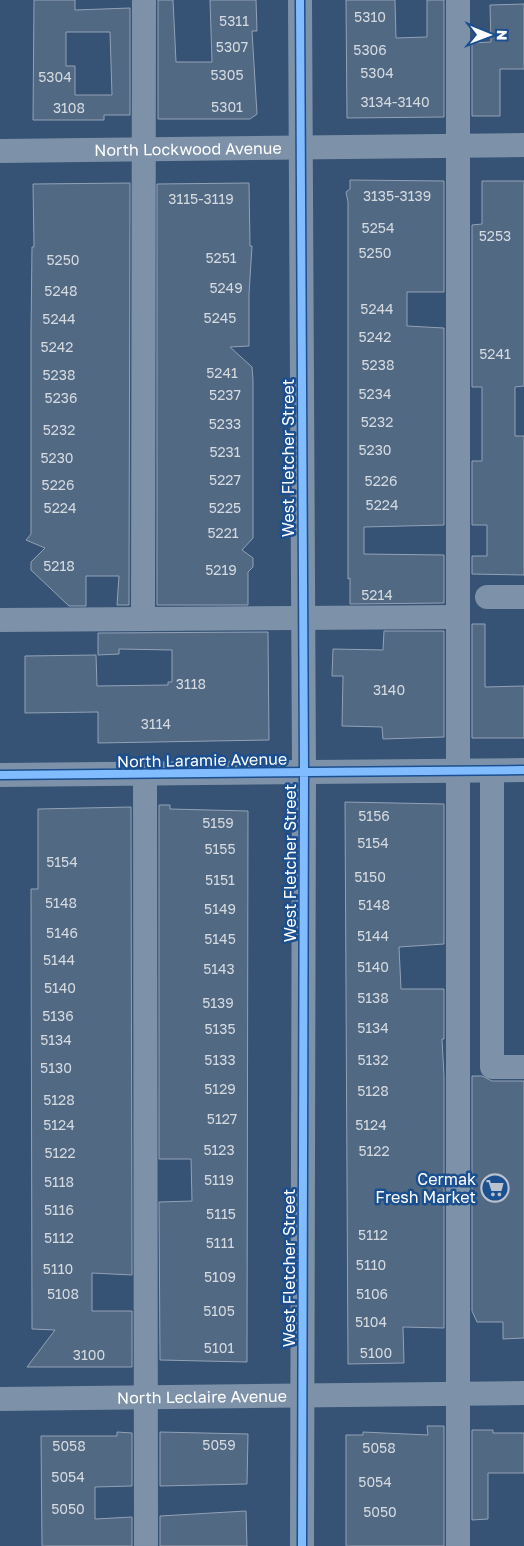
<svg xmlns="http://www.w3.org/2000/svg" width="524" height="1546" font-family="'Golos Text',sans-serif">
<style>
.building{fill:#526984;stroke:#92a2b6;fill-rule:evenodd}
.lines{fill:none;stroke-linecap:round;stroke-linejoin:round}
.minor{stroke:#7d92a8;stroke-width:24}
.cycleway-casing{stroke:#1b4f8f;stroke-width:11}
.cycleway{stroke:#80bcff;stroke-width:8}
.labels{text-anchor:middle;stroke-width:5;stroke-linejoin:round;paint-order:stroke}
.number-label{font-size:14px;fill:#d4dae0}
.street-label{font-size:16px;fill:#fff;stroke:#1b4f8f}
.poi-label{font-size:16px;fill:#fff;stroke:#1b4f8f;text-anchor:end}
</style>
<rect width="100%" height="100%" fill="#365274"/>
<path class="building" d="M 34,0 L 75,0 L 75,10 L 130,8 L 130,115 L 104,115 L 104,120 L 33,120 ZM 66,32 L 110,32 L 112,95 L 75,95 L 75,66 L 66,66 Z
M 158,0 L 173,0 L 176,62 L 212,62 L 210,0 L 256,0 L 257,31 L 252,31 L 257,114 L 250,119 L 158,119 Z
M 346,0 L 395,0 L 396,38 L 427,37 L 427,0 L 444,0 L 444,117 L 347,118 Z
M 524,4 L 524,69 L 500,69 L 500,116 L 472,116 L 472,43 L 491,42 L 490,5 Z
M 350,180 L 444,181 L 444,292 L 407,292 L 407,326 L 444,328 L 444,525 L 364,527 L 364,554 L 444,555 L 444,603 L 350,604 L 350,578 L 348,579 L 348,202 L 346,192 L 350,189 Z
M 482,181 L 524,181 L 524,386 L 515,387 L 515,436 L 524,436 L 524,575 L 472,574 L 472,556 L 487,556 L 487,525 L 472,525 L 472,461 L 482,461 L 482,387 L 472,387 L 472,225 L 482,224 Z
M 130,183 L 129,605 L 117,605 L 119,576 L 86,576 L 86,606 L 69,606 L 31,570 L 31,562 L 45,548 L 26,540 L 31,534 L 31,332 L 32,247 L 34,247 L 33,184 Z
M 249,183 L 250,246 L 252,246 L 249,294 L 249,346 L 230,347 L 252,367 L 253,379 L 253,538 L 242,550 L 253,558 L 253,567 L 248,572 L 248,605 L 157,605 L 157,184 Z
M 472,624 L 485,624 L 485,687 L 524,686 L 524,738 L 472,738 Z
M 384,631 L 444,631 L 444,737 L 383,739 L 382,727 L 342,726 L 343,676 L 332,676 L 333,649 L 383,650 Z
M 268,632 L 269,740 L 98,743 L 98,712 L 25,713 L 25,656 L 96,655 L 97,686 L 168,685 L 168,682 L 172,682 L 172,650 L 119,649 L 119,654 L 98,655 L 98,633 Z
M 345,802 L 444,804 L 444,944 L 399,947 L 401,989 L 444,989 L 444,1039 L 442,1039 L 444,1076 L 444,1328 L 403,1327 L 404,1363 L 348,1364 Z
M 159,805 L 170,805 L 170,809 L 248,811 L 247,1362 L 160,1360 L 159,1202 L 192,1201 L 191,1159 L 159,1159 Z
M 131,807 L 132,1275 L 92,1273 L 92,1311 L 132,1311 L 132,1367 L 27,1367 L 55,1330 L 32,1329 L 31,889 L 38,889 L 38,809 Z
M 472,1076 L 482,1076 L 492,1081 L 524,1081 L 524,1338 L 503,1339 L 503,1322 L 477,1322 L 472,1311 Z
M 427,1426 L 444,1426 L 444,1546 L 346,1546 L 346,1435 L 363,1435 L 363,1432 L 428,1435 Z
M 472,1430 L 493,1430 L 493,1433 L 524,1433 L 524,1473 L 488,1473 L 488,1519 L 472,1520 Z
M 117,1432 L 132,1433 L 132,1486 L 95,1487 L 95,1519 L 132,1517 L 132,1546 L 42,1546 L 41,1436 L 117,1436 Z
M 160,1432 L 248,1434 L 247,1484 L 160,1486 Z
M 246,1511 L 247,1546 L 160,1546 L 160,1516 Z"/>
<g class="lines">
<g class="minor">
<path d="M 300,0 L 304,772 L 302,1546"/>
<path d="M 458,0 L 458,1546"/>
<path id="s1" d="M 0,151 L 524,145"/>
<path d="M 487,597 L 524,597"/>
<path d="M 143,619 L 144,0"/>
<path d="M 0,620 L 458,617"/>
<path d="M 492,771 L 492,1067 L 524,1067"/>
<path d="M 145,774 L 146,1546"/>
<path d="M 0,775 L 524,770"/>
<path id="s2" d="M 0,1399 L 524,1393"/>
</g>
<g class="cycleway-casing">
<path id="cycleway" d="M 300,0 L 304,772 L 302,1546
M 0,775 L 524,770"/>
</g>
<use href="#cycleway" class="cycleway"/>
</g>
<defs>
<g id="supermarket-ring" transform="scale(1.4375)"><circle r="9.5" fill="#1b4f8f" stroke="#b9c2ce" stroke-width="1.5"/><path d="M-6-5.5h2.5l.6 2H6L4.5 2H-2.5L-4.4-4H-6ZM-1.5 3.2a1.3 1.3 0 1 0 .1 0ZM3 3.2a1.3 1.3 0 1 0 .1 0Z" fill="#b9c2ce"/></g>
</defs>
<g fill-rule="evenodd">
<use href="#supermarket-ring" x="495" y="1188"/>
</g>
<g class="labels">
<g class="number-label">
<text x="370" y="22">5310</text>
<text x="234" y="26">5311</text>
<text x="232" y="52">5307</text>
<text x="370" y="55">5306</text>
<text x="377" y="78">5304</text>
<text x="227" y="80">5305</text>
<text x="55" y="82">5304</text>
<text x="395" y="107">3134-3140</text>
<text x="227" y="112">5301</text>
<text x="69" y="113">3108</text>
<text x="397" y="201">3135-3139</text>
<text x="201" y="204">3115-3119</text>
<text x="378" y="233">5254</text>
<text x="495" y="241">5253</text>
<text x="375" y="258">5250</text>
<text x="221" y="263">5251</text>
<text x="63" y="265">5250</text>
<text x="226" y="293">5249</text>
<text x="61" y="296">5248</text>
<text x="377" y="314">5244</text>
<text x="220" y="323">5245</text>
<text x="59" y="324">5244</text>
<text x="375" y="342">5242</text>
<text x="57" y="352">5242</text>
<text x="495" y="359">5241</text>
<text x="378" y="370">5238</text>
<text x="222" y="378">5241</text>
<text x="59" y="380">5238</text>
<text x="375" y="399">5234</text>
<text x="225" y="400">5237</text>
<text x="61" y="403">5236</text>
<text x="377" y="427">5232</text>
<text x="225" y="429">5233</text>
<text x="59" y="435">5232</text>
<text x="375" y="455">5230</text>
<text x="225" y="457">5231</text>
<text x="57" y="463">5230</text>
<text x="225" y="485">5227</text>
<text x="381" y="486">5226</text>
<text x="58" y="490">5226</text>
<text x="382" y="510">5224</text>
<text x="60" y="513">5224</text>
<text x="225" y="513">5225</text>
<text x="223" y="538">5221</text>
<text x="59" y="571">5218</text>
<text x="221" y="575">5219</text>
<text x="377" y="600">5214</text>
<text x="191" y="689">3118</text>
<text x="389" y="695">3140</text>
<text x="156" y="729">3114</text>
<text x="374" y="821">5156</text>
<text x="218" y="828">5159</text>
<text x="373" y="848">5154</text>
<text x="220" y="854">5155</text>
<text x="62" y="867">5154</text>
<text x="370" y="882">5150</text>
<text x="220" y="885">5151</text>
<text x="61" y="908">5148</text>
<text x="374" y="910">5148</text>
<text x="220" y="914">5149</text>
<text x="62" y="938">5146</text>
<text x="373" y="941">5144</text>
<text x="220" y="944">5145</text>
<text x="59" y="965">5144</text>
<text x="373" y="972">5140</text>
<text x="219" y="974">5143</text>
<text x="60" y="993">5140</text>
<text x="373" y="1003">5138</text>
<text x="218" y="1008">5139</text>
<text x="58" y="1021">5136</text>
<text x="373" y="1033">5134</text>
<text x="220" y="1034">5135</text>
<text x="56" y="1045">5134</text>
<text x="220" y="1065">5133</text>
<text x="373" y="1065">5132</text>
<text x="56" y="1073">5130</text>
<text x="220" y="1094">5129</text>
<text x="373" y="1096">5128</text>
<text x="59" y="1105">5128</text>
<text x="222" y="1124">5127</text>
<text x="59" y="1130">5124</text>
<text x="371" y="1130">5124</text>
<text x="219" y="1155">5123</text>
<text x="374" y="1156">5122</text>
<text x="60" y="1158">5122</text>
<text x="219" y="1185">5119</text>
<text x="59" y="1187">5118</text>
<text x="59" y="1215">5116</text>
<text x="221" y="1219">5115</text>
<text x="373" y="1240">5112</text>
<text x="59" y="1243">5112</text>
<text x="220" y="1248">5111</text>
<text x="371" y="1270">5110</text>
<text x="58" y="1274">5110</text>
<text x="220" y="1282">5109</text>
<text x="63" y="1299">5108</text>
<text x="372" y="1299">5106</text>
<text x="219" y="1316">5105</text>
<text x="371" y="1327">5104</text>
<text x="219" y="1353">5101</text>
<text x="376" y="1358">5100</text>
<text x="89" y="1360">3100</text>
<text x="219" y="1450">5059</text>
<text x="69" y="1451">5058</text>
<text x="379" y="1453">5058</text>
<text x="68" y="1482">5054</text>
<text x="375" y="1487">5054</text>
<text x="68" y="1514">5050</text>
<text x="380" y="1517">5050</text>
</g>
<g class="street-label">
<text dy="6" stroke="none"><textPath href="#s1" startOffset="188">North Lockwood Avenue</textPath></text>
<text transform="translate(288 458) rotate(-90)" y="6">West Fletcher Street</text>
<text transform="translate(202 760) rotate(-1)" y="6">North Laramie Avenue</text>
<text transform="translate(290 863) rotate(-90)" y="6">West Fletcher Street</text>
<text transform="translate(289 1268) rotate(-90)" y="6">West Fletcher Street</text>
<text dy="6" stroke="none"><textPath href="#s2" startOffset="202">North Leclaire Avenue</textPath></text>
</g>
<g class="poi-label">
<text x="476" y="1185">Cermak<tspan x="476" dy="18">Fresh Market</tspan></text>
</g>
</g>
<g transform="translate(489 35) rotate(91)" stroke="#1b4f8f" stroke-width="4" paint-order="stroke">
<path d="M0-4L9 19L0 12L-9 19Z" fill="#ffffff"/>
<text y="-8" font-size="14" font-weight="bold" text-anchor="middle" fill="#ffffff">N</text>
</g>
</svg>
